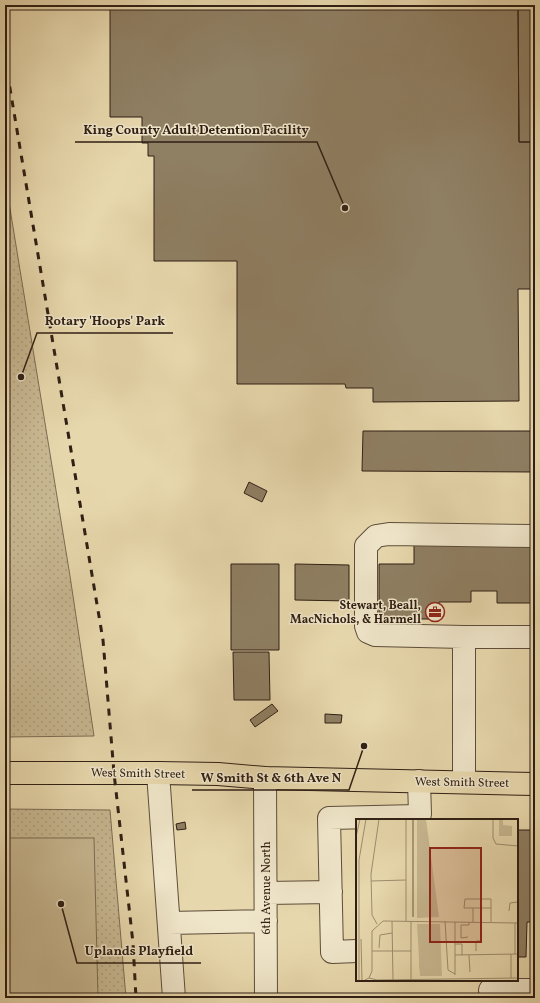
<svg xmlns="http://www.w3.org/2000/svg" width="540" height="1003" font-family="Vollkorn,serif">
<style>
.park{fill:url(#park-dots);stroke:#7c6c53}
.garden{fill:#c8b892;stroke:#7c6c53}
.building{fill:#8f7f63;stroke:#2f1f14}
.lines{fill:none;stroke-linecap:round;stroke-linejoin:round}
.minor-casing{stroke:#5d4d3a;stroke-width:24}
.major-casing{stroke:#2f1f14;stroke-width:24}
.minor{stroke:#efe5c9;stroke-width:22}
.major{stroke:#e7d7ac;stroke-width:22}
.rail{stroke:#2f1f14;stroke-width:3;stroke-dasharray:7 7;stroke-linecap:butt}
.labels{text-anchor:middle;stroke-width:3;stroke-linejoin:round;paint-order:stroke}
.poi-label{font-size:12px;font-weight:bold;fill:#2f1f14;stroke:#efe5c9;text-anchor:end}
.street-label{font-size:12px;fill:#2f1f14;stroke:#efe5c9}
.inset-river{fill:none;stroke:#a89878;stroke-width:2}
.inset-road{fill:none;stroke:#9d8d6f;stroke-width:1}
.view{fill:#8f2418;fill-opacity:0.15;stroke:#8f2418;stroke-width:2}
.inset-edge{fill:none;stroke:#2f1f14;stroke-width:2}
.leader{fill:none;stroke:#2f1f14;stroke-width:1.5}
.callout-dot{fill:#2f1f14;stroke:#efe5c9;stroke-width:1.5}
.callout-label{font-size:13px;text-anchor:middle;font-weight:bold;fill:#2f1f14;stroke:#efe5c9;stroke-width:3;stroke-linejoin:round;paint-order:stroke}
</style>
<defs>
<pattern id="park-dots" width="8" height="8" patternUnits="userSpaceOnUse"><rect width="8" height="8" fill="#c8b892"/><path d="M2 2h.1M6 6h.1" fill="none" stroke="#ac9e7d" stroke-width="1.8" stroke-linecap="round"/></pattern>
</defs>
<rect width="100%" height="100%" fill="#e7d7ac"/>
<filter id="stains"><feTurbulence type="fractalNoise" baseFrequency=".005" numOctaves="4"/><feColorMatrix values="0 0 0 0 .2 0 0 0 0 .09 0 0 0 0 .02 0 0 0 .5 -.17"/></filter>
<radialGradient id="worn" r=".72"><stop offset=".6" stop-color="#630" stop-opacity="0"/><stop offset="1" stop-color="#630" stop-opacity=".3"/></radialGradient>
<path class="park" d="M 5,178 L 70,576 L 94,736 L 5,737 Z
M 5,809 L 110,810 L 126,998 L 5,998 Z"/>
<path class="garden" d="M 5,838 L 94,838 L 98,998 L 5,998 Z"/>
<path class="building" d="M 110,5 L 518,5 L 519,142 L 535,142 L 535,289 L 518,289 L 519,401 L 373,402 L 373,388 L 346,388 L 345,384 L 237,384 L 237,261 L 154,261 L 154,156 L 148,156 L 148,143 L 142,143 L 142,117 L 110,117 Z
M 518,5 L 535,5 L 535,142 L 519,142 Z
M 363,431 L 535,431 L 535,472 L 362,471 Z
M 249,482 L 267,491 L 262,502 L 244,493 Z
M 414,544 L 535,544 L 535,603 L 497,603 L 497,591 L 471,591 L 471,602 L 439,602 L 439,619 L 379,619 L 379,564 L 414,564 Z
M 231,564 L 279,564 L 279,650 L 231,650 Z
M 295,564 L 349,565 L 349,601 L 295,600 Z
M 233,652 L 269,652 L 270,700 L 234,700 Z
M 272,704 L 278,711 L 255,727 L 250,720 Z
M 325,714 L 342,715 L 341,723 L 325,723 Z
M 185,822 L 186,829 L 177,830 L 176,824 Z
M 517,830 L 535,830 L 535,922 L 527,922 L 526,957 L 517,957 Z"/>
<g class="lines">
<g class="minor-casing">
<path id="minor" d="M 464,637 L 375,635 L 368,632 L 366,626 L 366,546 L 376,536 L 389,534 L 535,536
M 158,773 L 174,998
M 265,778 L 266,998
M 464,782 L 464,637 L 535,637
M 266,893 L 331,892
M 169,923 L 266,921
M 357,951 L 332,952 L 329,818 L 418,816 L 420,814 L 419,781
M 491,998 L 490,990 L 535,990"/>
</g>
<g class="major-casing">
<path id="major" d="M 5,773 L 158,773 L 218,774 L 265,778 L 535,784"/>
</g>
<use href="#minor" class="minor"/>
<use href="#major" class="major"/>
<path class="rail" d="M 5,59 L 103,640 L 114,773 L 133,943 L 136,998"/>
</g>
<defs>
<g id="office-ring" transform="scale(1)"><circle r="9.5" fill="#efe5c9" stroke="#8f2418" stroke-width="1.5"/><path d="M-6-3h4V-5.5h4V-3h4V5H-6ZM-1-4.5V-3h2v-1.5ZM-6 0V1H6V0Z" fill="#8f2418"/></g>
</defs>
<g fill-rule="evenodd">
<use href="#office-ring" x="435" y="612"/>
</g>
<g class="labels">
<g class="poi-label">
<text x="421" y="609">Stewart, Beall,<tspan x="421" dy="14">MacNichols, &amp; Harmell</tspan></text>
</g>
<g class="street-label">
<text transform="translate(138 773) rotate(1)" y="4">West Smith Street</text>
<text transform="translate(462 782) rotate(1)" y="4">West Smith Street</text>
<text transform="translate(266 888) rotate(-90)" y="4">6th Avenue North</text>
</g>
</g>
<g transform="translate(356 819)">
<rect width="162" height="162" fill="#e7d7ac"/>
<path d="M 61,0 L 70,0 L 83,98 L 61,99 ZM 61,105 L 84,105 L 86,157 L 64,157 Z" fill="#c8b892"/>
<path d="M 143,0 L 147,0 L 147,6 L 156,7 L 156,17 L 143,17 ZM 65,108 L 83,108 L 83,127 L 64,127 ZM 63,131 L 83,131 L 84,151 L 63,150 Z" fill="#c8b892"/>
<path class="inset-river" d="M 57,0 L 57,98"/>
<path class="inset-road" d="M 137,0 L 137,19 L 140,25 L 162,27M 0,18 L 4,0M 15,62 L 50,61M 117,89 L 108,89 L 109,80 L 135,80 L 135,89M 153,92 L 154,84 L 162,83M 36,102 L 37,161M 50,102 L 50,0M 55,102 L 55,161M 89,102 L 92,151 L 99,155M 99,103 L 99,156M 117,103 L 117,89 L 135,89 L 135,103M 159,104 L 159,135M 21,105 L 16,96 L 15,55 L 23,0M 112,118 L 105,119 L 105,106 L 113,106 L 113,103M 5,120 L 6,162M 99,125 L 106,125 L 106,136M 23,129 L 24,116 L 36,114M 16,132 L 55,132M 120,132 L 120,122 L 125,122M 99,136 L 162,135M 113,136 L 114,153M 13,159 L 21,161 L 162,159M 155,159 L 155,135M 3,162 L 3,41 L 10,0M 7,162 L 13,159 L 16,152 L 16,112 L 27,102 L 162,104"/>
<path class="view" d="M 74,29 L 125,29 L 125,123 L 74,123 Z"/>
<rect width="162" height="162" class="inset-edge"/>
</g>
<path class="leader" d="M345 208L317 142H75M21 377L37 333H173M364 746L349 790H192M61 904L77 963H201"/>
<g class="callout-dot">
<circle cx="345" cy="208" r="4"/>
<circle cx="21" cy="377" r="4"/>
<circle cx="364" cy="746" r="4"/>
<circle cx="61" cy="904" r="4"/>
</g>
<g class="callout-label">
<text x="196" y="134">King County Adult Detention Facility</text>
<text x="105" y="325">Rotary 'Hoops' Park</text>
<text x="271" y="782">W Smith St &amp; 6th Ave N</text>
<text x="139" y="955">Uplands Playfield</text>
</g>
<rect width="540" height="1003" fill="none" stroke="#e7d7ac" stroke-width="20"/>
<rect x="6" y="6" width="528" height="991" fill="none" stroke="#2f1f14" stroke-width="2"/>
<rect x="10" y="10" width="520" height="983" fill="none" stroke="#2f1f14"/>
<rect width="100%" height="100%" filter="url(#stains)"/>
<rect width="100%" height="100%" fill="url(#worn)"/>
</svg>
